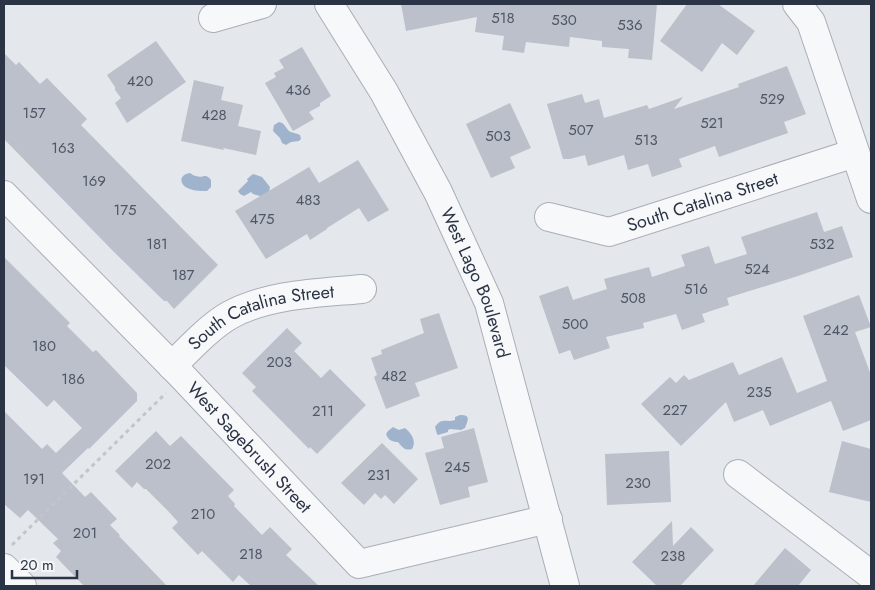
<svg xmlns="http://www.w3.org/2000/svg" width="875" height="590" font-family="Jost,sans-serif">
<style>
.water{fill:#9fb4cc}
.building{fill:#bbc0ca}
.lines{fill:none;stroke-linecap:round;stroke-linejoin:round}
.minor-casing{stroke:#a9aeb7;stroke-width:30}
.path{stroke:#c2c5cb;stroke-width:3;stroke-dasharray:4 4;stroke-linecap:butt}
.minor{stroke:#f7f8fa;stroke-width:28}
.labels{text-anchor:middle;stroke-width:4;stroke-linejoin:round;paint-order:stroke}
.number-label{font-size:15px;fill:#4f5766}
.street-label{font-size:18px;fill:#2b3445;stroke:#f4f6f9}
</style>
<rect width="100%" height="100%" fill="#e4e7ec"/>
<path class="water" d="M 279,122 C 285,123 285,127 289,131 C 292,133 296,133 300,135 L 301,139 L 299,141 L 291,142 L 286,145 L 282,143 L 280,138 L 273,131 L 274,125 Z
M 190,173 C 192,174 194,176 196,176 C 203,179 205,172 211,180 L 211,187 L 207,191 C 201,191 195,191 190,189 C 180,186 177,175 190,173 Z
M 253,174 L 262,177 L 270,187 L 269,192 L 263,197 L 253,194 L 251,192 L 244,196 L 240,194 L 238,191 L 248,181 L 247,179 Z
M 460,415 C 471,415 468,420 465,428 L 461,430 L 450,429 L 448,430 L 448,432 L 438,435 L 437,434 L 435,427 C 442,417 446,423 455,420 L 455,417 Z
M 393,427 L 399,430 L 405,428 C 411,433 417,441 412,449 C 405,451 403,448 398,442 C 392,442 388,440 386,434 L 388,431 Z"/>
<path class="building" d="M 401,4 L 657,4 L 652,60 L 628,58 L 629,49 L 602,47 L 602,41 L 570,37 L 569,47 L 526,42 L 524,53 L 502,50 L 504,36 L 475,32 L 477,17 L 406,31 Z
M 687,4 L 718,4 L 755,31 L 737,55 L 722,43 L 702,72 L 660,41 Z
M 156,41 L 186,82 L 127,123 L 115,103 L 121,98 L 115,90 L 115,87 L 107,75 Z
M 302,47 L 331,96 L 320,103 L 320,106 L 309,112 L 314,119 L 293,131 L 265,83 L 276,77 L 274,73 L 284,68 L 279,60 Z
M 4,53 L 16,65 L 19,62 L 40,84 L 47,78 L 87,119 L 81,125 L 218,265 L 174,309 L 167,301 L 164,301 L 112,250 L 4,139 Z
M 787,66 L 806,114 L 784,122 L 788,133 L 719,157 L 715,146 L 679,159 L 682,167 L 652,177 L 648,164 L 628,170 L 624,155 L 588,166 L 585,155 L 570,159 L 563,159 L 547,104 L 582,94 L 585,103 L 599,99 L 604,118 L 647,105 L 649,109 L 683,97 L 674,109 L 739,87 L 738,84 Z
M 194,80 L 224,87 L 221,100 L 243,105 L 238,126 L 261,131 L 256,155 L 223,148 L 224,150 L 181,141 Z
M 510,103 L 531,148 L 510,157 L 515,168 L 491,178 L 466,124 Z
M 358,160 L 389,210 L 368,222 L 359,208 L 327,228 L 327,229 L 310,240 L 307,234 L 266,259 L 235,211 L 309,167 L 319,183 Z
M 817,212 L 824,232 L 842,226 L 853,257 L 795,277 L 727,298 L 729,305 L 702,314 L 705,322 L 682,330 L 676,314 L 643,323 L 644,328 L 606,337 L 610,348 L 574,360 L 570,350 L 559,354 L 539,296 L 568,286 L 573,300 L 607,289 L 604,279 L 649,267 L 652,277 L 685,266 L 681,255 L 709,246 L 715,264 L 747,254 L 741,237 Z
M 4,257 L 70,323 L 67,326 L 93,352 L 96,350 L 137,393 L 137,401 L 89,449 L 88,448 L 62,473 L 85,497 L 91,492 L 117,519 L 110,525 L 120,535 L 119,536 L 167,586 L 84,586 L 56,557 L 61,551 L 53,543 L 58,539 L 28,510 L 20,518 L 4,504 L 4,411 L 42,449 L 47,444 L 56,453 L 82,428 L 54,400 L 47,407 L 4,365 Z
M 859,295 L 871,327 L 855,332 L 871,375 L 871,420 L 843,431 L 831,401 L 770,426 L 763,410 L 734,422 L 726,402 L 681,446 L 641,404 L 670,377 L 676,383 L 684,375 L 689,380 L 733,362 L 739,375 L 782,357 L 797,393 L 827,381 L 803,316 Z
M 439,313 L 458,368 L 415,383 L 420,396 L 386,409 L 374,377 L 377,375 L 371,358 L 382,354 L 381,350 L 424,333 L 420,319 Z
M 287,328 L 302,343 L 294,351 L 321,378 L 330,369 L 366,405 L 317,454 L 310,447 L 309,449 L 252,391 L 256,387 L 242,373 Z
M 474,428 L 488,482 L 468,487 L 470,497 L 440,505 L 425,453 L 444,448 L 441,437 Z
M 156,431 L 170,446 L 181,436 L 234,490 L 228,496 L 235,504 L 234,506 L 262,535 L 270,527 L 292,549 L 286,555 L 319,586 L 251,586 L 239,575 L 233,582 L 202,551 L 198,555 L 172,528 L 178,522 L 169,512 L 146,489 L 144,489 L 137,482 L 132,488 L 115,471 Z
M 842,441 L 871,449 L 871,502 L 829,492 Z
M 382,443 L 418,479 L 394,504 L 385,495 L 381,499 L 375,493 L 364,505 L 341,483 Z
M 669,451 L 671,502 L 607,505 L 605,454 Z
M 672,521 L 673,546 L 691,527 L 714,550 L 680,586 L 657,586 L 632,562 Z
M 785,548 L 811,570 L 798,586 L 753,586 Z"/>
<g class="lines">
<g class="minor-casing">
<g id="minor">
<path id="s1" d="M 329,4 L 384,92 L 438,192 L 489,303 L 565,586"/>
<path d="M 797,4 L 811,22 L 871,199"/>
<path d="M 213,18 L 262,4"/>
<path id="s2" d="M 4,195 L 182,376 L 359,564 L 548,519"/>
<path id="s3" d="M 549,217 L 609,232 L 855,153"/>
<path id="s4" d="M 172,366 C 189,349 209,327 230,315 C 268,294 319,293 362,289"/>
<path d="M 738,474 L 871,575"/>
<path d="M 4,568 L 22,586"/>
</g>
</g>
<path class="path" d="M 12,545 L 166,393"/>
<use href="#minor" class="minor"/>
</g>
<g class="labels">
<g class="number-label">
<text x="503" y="23">518</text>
<text x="564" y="25">530</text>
<text x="630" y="30">536</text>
<text x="140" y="86">420</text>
<text x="298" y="95">436</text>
<text x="772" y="104">529</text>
<text x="34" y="118">157</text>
<text x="214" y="120">428</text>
<text x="712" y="128">521</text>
<text x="581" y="135">507</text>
<text x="498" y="141">503</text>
<text x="646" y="145">513</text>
<text x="63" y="153">163</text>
<text x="94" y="186">169</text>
<text x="308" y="205">483</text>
<text x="125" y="215">175</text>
<text x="262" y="224">475</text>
<text x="157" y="249">181</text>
<text x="822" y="249">532</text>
<text x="757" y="274">524</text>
<text x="183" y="280">187</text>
<text x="696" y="294">516</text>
<text x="633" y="303">508</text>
<text x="575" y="329">500</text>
<text x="836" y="335">242</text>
<text x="44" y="351">180</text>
<text x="279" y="367">203</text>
<text x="394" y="381">482</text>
<text x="73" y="384">186</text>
<text x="759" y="397">235</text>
<text x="675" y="415">227</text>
<text x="323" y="416">211</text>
<text x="158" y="469">202</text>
<text x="457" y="472">245</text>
<text x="379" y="480">231</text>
<text x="34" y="484">191</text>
<text x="638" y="488">230</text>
<text x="203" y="519">210</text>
<text x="85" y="538">201</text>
<text x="251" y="559">218</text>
<text x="673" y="561">238</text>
</g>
<g class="street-label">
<text dy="6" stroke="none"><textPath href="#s3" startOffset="160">South Catalina Street</textPath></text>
<text dy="6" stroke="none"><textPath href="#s1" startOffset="316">West Lago Boulevard</textPath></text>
<text dy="6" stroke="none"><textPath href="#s4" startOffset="106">South Catalina Street</textPath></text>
<text dy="6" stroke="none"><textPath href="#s2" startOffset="352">West Sagebrush Street</textPath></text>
</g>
</g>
<rect width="875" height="590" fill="none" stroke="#2b3445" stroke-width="10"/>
<path d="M12 570v8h65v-8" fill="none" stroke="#2b3445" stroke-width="2.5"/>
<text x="20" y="570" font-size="15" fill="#2b3445" stroke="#f4f6f9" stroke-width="4" paint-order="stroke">20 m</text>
</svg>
